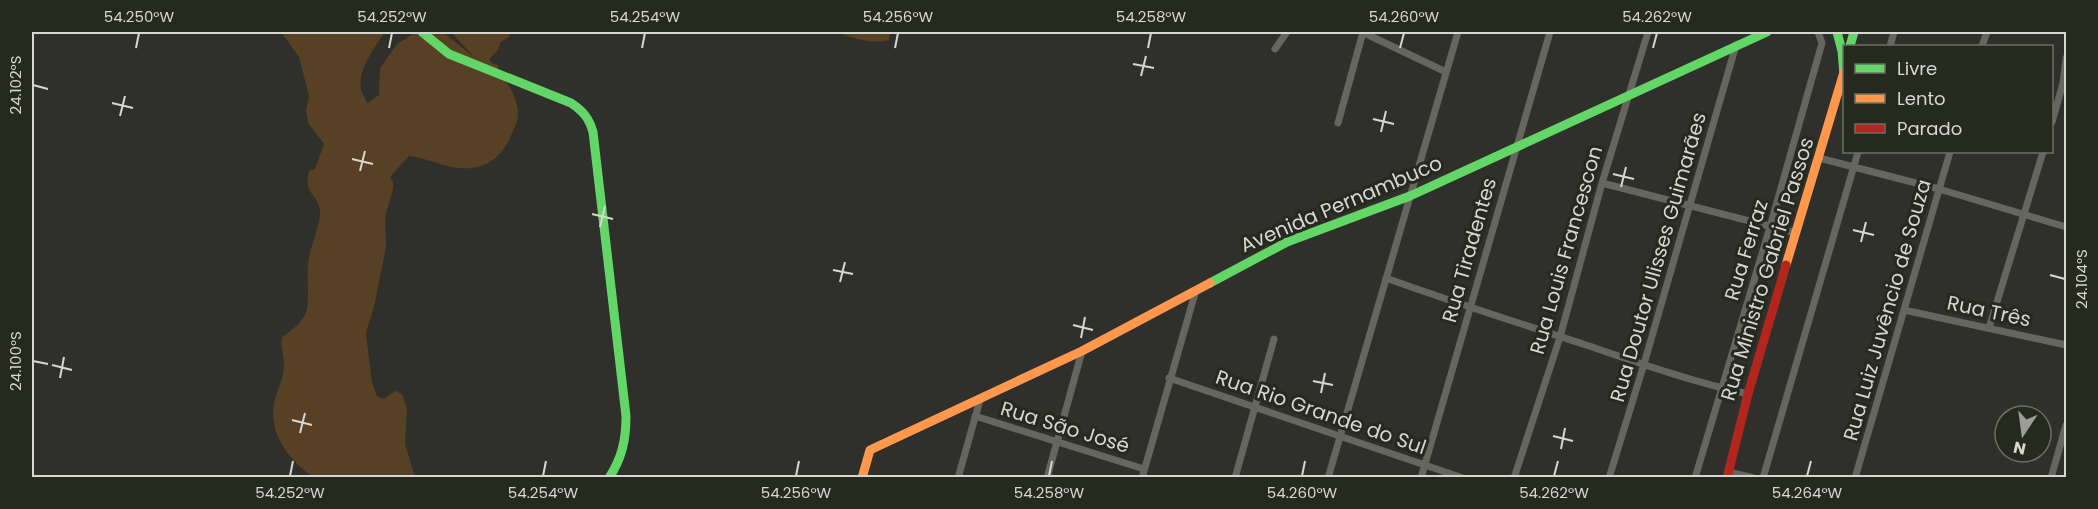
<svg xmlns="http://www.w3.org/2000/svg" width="2098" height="509" font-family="Poppins,sans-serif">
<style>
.green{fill:#574023}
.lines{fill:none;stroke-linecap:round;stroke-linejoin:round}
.street{stroke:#66665f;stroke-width:7}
.fast{stroke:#63d668;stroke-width:9}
.slow{stroke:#ff974d;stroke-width:9}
.jam{stroke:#b3261e;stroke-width:9}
.ticks{fill:none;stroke:#d5d7d0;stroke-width:2}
.labels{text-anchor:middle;stroke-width:6;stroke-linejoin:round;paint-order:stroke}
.street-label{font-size:20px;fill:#d5d7d0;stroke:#26291e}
.neatline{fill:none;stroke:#d5d7d0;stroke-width:2}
.ticks-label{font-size:15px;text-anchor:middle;fill:#d5d7d0}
</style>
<rect width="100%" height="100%" fill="#2f302b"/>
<path class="green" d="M 281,32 L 385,32 C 375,47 357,70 361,90 C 362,94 366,99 367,103 L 379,95 L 380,68 L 397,44 L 416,32 L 443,32 L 474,57 L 451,32 L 512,32 L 509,37 L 501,42 L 498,50 L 489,59 L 492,63 L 498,65 L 498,69 L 493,70 L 477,59 C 485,65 496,71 503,78 C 512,87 521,108 517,121 C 515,128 511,135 508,142 C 501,155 491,164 477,167 C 452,173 431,158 409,156 L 390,177 L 393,182 L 393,189 L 385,217 L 386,247 L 374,307 L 366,333 L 372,383 L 377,396 L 383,399 L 395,391 L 402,394 L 407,408 L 405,444 L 415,477 L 313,477 C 289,460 269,435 274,404 C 276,391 285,377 284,364 C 284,354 280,348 282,337 C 291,331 299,325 305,315 C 310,306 307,276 308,264 C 309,250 322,220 320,210 C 317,192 303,195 309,171 L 315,169 L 324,144 L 308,123 L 306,110 L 309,96 L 299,57 Z
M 836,32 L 889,32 L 890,33 L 889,40 C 871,45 853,38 836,32 Z"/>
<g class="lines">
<path class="street" d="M 1362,32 L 1446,72
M 1890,46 L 1894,32
M 1982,46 L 1987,32
M 1275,49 L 1287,32
M 2052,122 L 2063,83 L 2066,58
M 1338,123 L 1363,32
M 1819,158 L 1939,189 L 2066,227
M 1602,183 L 1796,233
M 1386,278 C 1452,302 1519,323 1586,345 C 1639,363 1693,382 1748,394
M 1904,310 L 2066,345
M 1989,328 L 2043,152
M 1169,378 L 1463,478
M 975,416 L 1144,469
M 1728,472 L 1754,478
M 958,478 L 980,400
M 1047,478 L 1082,351
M 1142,478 L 1196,290
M 1235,478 L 1274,339
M 1328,478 L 1458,32
M 1421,478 L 1550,32
M 1514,478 L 1560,337 L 1602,183 L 1648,32
M 1609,478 L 1644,364 L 1736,45
M 1695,478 L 1770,227 L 1822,43 L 1818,32
M 1763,478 L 1858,152
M 1855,478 L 1950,152
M 2051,478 L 2066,425"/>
<path class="fast" d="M 422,32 L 449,54 L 571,103 C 583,111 589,118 593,132 L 626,416 C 626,440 622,458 609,478
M 1837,32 L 1842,51 L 1844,75
M 1850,46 L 1854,32
M 1210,283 L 1287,242 L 1410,196 L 1767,32"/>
<path class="slow" d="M 1786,265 L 1844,72
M 862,478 L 870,450 L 1082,351 L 1210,283"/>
<path class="jam" d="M 1727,478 L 1748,394 L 1786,265"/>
</g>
<path class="ticks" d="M 136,48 L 139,33M 389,48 L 392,33M 642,48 L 645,33M 895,48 L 898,33M 1148,48 L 1151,33M 1400,48 L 1404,33M 1653,48 L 1657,33M 1133,64 L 1154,68M 1141,76 L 1146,56M 33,85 L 48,89M 112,103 L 133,108M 120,116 L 125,96M 1373,119 L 1394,124M 1381,132 L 1386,111M 352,159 L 373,164M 360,171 L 365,151M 1613,174 L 1634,179M 1621,187 L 1626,167M 592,214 L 613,219M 600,227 L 605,206M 1853,230 L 1874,235M 1861,242 L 1866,222M 833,270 L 853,274M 2050,275 L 2065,279M 840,282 L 845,262M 1073,325 L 1093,330M 1081,338 L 1085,317M 33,361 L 48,364M 52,365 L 72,370M 60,378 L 64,357M 1313,381 L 1333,385M 1321,393 L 1325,373M 292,420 L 312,425M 300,433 L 305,413M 1553,436 L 1573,441M 1561,449 L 1565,428M 290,476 L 293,461M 543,476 L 546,461M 796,476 L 799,461M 1049,476 L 1052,461M 1302,476 L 1305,461M 1554,476 L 1558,461M 1807,476 L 1811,461"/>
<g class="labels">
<g class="street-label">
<text transform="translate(1341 204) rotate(-23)" y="7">Avenida Pernambuco</text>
<text transform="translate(1469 250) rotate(-74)" y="7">Rua Tiradentes</text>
<text transform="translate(1566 250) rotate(-74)" y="7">Rua Louis Francescon</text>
<text transform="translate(1746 250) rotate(-73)" y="7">Rua Ferraz</text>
<text transform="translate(1658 257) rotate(-74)" y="7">Rua Doutor Ulisses Guimarães</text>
<text transform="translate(1767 269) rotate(-73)" y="7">Rua Ministro Gabriel Passos</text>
<text transform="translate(1887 310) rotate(-74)" y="7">Rua Luiz Juvêncio de Souza</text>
<text transform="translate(1989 311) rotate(12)" y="7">Rua Três</text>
<text transform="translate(1321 412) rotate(19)" y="7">Rua Rio Grande do Sul</text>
<text transform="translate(1065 427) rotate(17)" y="7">Rua São José</text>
</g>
</g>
<rect width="2098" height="509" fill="none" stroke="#26291e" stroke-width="66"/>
<rect x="1843" y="45" width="210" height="108" fill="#26291e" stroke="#6c6f65" stroke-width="1.5"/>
<rect x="1855" y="64" width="30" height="9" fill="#63d668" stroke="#6c6f65" stroke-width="1.5"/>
<text x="1897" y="75" font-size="18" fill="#d5d7d0">Livre</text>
<rect x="1855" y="94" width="30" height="9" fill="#ff974d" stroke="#6c6f65" stroke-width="1.5"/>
<text x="1897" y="105" font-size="18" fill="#d5d7d0">Lento</text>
<rect x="1855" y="124" width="30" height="9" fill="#b3261e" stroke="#6c6f65" stroke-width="1.5"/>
<text x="1897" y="135" font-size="18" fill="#d5d7d0">Parado</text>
<g transform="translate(2023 434) rotate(193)"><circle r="28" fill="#26291e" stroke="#6c6f65" stroke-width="1.5"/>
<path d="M0-4.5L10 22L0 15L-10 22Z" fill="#9b9d96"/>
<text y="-9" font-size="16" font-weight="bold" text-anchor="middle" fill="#d5d7d0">N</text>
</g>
<rect x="33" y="33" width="2032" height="443" class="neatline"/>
<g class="ticks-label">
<text x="139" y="22">54.250°W</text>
<text x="392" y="22">54.252°W</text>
<text x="645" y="22">54.254°W</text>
<text x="898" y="22">54.256°W</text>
<text x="1151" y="22">54.258°W</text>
<text x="1404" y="22">54.260°W</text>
<text x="1657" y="22">54.262°W</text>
<text transform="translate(16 85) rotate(-90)" y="5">24.102°S</text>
<text transform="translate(2082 279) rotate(-90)" y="5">24.104°S</text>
<text transform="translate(16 361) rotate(-90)" y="5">24.100°S</text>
<text x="290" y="498">54.252°W</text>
<text x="543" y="498">54.254°W</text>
<text x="796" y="498">54.256°W</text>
<text x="1049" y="498">54.258°W</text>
<text x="1302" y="498">54.260°W</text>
<text x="1554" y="498">54.262°W</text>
<text x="1807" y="498">54.264°W</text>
</g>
</svg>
